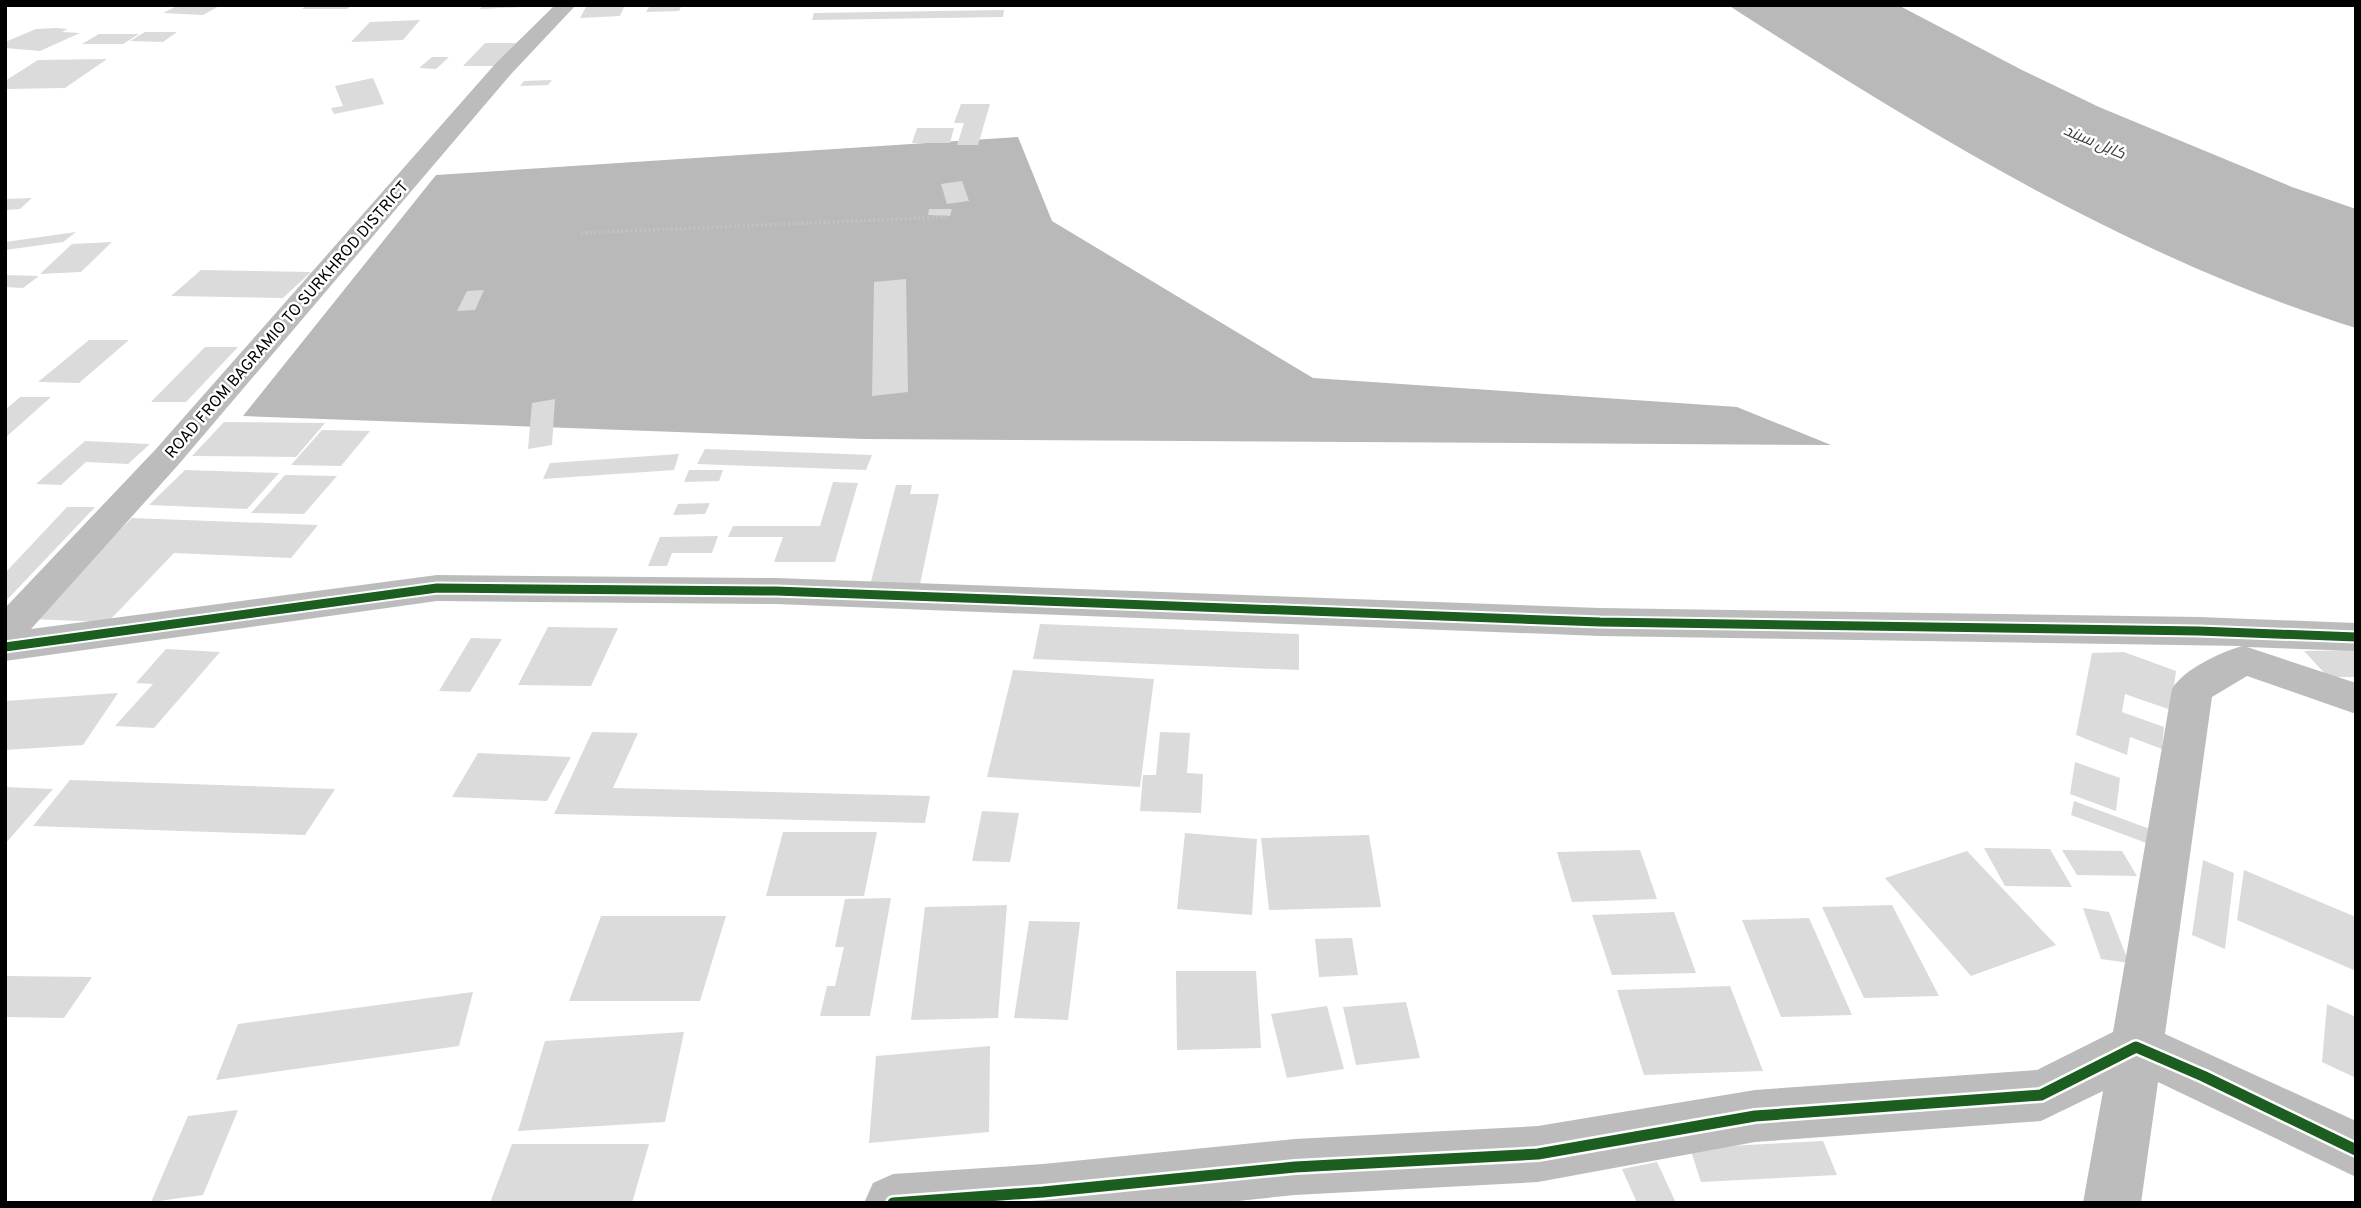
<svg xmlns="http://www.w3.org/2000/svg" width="2361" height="1208" font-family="Overpass,Cairo,sans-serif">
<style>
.water{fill:#b9b9b9}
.building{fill:#dbdbdb}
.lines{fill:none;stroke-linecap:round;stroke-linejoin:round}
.path{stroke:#c2c2c2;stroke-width:3.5;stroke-dasharray:2 2.5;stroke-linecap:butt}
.minor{fill:#bcbcbc;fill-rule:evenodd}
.cycleway-far1-casing{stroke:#fff;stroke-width:13}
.cycleway-casing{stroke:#fff;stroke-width:16}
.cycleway-far1{stroke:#1b5e20;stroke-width:9}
.cycleway{stroke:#1b5e20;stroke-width:11}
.labels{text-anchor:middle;stroke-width:5;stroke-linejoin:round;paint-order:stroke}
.far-water-label{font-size:16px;font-style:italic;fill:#3c3c3c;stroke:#fff}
.far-street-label{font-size:16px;fill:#000;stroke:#fff}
</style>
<rect width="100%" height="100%" fill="#fff"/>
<path class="water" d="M 1728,5 L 1898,5 L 2022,70 L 2099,107 L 2292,187 L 2356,209 L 2356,328 C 2131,258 1925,132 1728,5 Z
M 1018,137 L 1052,221 L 1313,378 L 1737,407 L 1831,445 L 865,439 L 243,416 L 436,175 Z"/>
<path class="building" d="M 179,5 L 221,5 L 203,15 L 163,13 Z
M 307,5 L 352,5 L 347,9 L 302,9 Z
M 483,5 L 523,5 L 523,7 L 480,9 Z
M 587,5 L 625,5 L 620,16 L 580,18 Z
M 682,5 L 679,11 L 646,12 L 649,7 Z
M 1004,10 L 1003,17 L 812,20 L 814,13 Z
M 420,20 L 403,40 L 351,42 L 370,22 Z
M 56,28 L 68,29 L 62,32 L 80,33 L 40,51 L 5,48 L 5,42 L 36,29 Z
M 145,32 L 177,32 L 163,42 L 130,41 Z
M 99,34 L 139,34 L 123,44 L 82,44 Z
M 485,43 L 522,43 L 501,66 L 463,66 Z
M 432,57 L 449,57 L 436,69 L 419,68 Z
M 107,59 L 65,88 L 5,89 L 5,81 L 38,60 Z
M 373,78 L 384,104 L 334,114 L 331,108 L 343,106 L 335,86 Z
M 552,80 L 548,85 L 520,86 L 524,81 Z
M 961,104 L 990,104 L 978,145 L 957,145 L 964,123 L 954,123 Z
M 917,128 L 954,128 L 950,143 L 912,143 Z
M 962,181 L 969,201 L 947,204 L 941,184 Z
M 32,198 L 20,209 L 5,210 L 5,199 Z
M 929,209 L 952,209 L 950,216 L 928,215 Z
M 76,232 L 63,242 L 5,250 L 5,242 Z
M 112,242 L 81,272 L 40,274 L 72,244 Z
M 201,270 L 311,272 L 283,298 L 171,296 Z
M 5,275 L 39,276 L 23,288 L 5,287 Z
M 906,279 L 908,392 L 872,396 L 874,282 Z
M 484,290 L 475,310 L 457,311 L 467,291 Z
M 89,340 L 129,340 L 79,383 L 38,382 Z
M 205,347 L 238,347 L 186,402 L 151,402 Z
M 20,397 L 51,397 L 5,438 L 5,410 Z
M 555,399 L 552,445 L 528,449 L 532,403 Z
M 224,422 L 325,423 L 296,457 L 192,456 Z
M 322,430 L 370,431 L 341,466 L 291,465 Z
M 85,441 L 150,444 L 128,464 L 86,462 L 61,485 L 36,484 Z
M 705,449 L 872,455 L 866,470 L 697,464 Z
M 679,454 L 674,470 L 543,479 L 550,463 Z
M 185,470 L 279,473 L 247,509 L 149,505 Z
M 689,470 L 723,470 L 719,481 L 684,482 Z
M 285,475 L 337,476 L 304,514 L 251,513 Z
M 833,482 L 858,483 L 835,562 L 774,562 L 783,537 L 728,537 L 733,526 L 820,526 Z
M 896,485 L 912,485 L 910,494 L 939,494 L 919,589 L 869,589 Z
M 710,503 L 705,514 L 673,515 L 678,504 Z
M 67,507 L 95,507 L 5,602 L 5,573 Z
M 132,518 L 318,525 L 291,558 L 174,553 L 108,622 L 29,619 Z
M 718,536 L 712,553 L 672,553 L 667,566 L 648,566 L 660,537 Z
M 1040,624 L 1299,634 L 1299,670 L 1033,659 Z
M 548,627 L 618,628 L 591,686 L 518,685 Z
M 471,638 L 502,639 L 470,692 L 439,691 Z
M 166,649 L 220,652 L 154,728 L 115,726 L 153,684 L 136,683 Z
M 2356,650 L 2356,677 L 2328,677 L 2304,651 Z
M 2124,652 L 2176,671 L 2171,710 L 2125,694 L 2122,712 L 2164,727 L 2162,749 L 2130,737 L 2127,755 L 2076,735 L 2092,653 Z
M 1013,670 L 1154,679 L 1140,787 L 987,777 Z
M 118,693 L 83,745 L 5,750 L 5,701 Z
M 592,732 L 638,733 L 613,788 L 930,796 L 925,823 L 554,814 Z
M 1160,732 L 1190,733 L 1187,773 L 1203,774 L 1201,813 L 1140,811 L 1143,775 L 1156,775 Z
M 478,753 L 571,757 L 547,801 L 452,797 Z
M 2075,762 L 2120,778 L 2116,811 L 2070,794 Z
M 70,780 L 335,789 L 305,835 L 33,826 Z
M 5,787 L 53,789 L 5,844 Z
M 2074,801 L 2150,829 L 2149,844 L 2071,815 Z
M 982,811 L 1019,813 L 1010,862 L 972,861 Z
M 783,832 L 877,832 L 864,896 L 766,896 Z
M 1185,833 L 1257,839 L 1252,915 L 1177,909 Z
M 1369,835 L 1381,907 L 1269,910 L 1261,838 Z
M 1984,848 L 2050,849 L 2072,887 L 2005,886 Z
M 1640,850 L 1657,899 L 1572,902 L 1557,852 Z
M 2062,850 L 2122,851 L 2137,876 L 2077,875 Z
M 1967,851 L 2056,945 L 1971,976 L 1885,878 Z
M 2203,860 L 2234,873 L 2225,949 L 2192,935 Z
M 2244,870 L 2356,917 L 2356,971 L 2237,920 Z
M 891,898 L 870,1016 L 820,1016 L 827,986 L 835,986 L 844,947 L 835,947 L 845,899 Z
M 1007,905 L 998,1018 L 911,1020 L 925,907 Z
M 1892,905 L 1939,996 L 1864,998 L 1822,907 Z
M 2083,908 L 2109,912 L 2129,963 L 2101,959 Z
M 1674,912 L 1696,973 L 1612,975 L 1592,915 Z
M 601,916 L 726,916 L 700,1001 L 569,1001 Z
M 1809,918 L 1852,1015 L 1781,1017 L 1742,920 Z
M 1029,921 L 1080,922 L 1068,1020 L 1014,1018 Z
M 1352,938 L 1358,975 L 1319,977 L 1315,939 Z
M 1176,971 L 1256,971 L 1261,1048 L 1177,1050 Z
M 5,976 L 92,977 L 64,1018 L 5,1017 Z
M 1730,986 L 1763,1071 L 1644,1075 L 1617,990 Z
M 473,992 L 459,1046 L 216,1080 L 238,1024 Z
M 1406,1002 L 1420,1058 L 1356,1065 L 1343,1007 Z
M 2327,1004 L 2356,1017 L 2356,1078 L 2322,1062 Z
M 1327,1006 L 1344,1069 L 1287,1078 L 1271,1014 Z
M 684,1032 L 665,1122 L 518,1131 L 545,1041 Z
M 990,1046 L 989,1132 L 869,1143 L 876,1056 Z
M 238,1110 L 203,1195 L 151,1202 L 188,1116 Z
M 1823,1141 L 1837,1175 L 1701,1182 L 1690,1148 Z
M 512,1144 L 649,1144 L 632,1203 L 490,1203 Z
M 1657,1162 L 1676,1203 L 1637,1203 L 1622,1169 Z"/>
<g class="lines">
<path class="path" d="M 581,233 L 947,217"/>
<path class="minor" d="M 555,5 L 576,5 L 512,73 L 179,464 L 31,629 L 437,575 L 776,578 L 1600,608 L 2199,617 L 2356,623 L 2356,651 L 2247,647 L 2356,683 L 2356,714 L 2247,676 L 2212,697 L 2165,1034 L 2356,1121 L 2356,1177 L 2158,1082 L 2141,1203 L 2083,1203 L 2103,1091 L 2041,1121 L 1755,1142 L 1538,1182 L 1295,1195 L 1218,1203 L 864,1203 L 873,1183 L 893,1174 L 1043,1164 L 1295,1139 L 1538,1126 L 1755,1090 L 2037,1070 L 2113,1032 L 2172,689 C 2184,669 2219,653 2242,646 L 1600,636 L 776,604 L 437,601 L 5,661 L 5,608 L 155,450 L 496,63 Z"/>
<g class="cycleway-far1-casing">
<path id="cycleway-far1" d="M 5,647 L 437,588 L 776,591 L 1600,622 L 2199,631 L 2356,637"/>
</g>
<g class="cycleway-casing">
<path id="cycleway" d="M 893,1203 L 1043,1192 L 1295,1167 L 1538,1154 L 1755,1116 L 2041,1095 L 2136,1047 L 2203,1076 L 2356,1150"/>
</g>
<use href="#cycleway-far1" class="cycleway-far1"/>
<use href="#cycleway" class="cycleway"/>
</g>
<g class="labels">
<g class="far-water-label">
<text transform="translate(2095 141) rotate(23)" y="6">کابل سيند</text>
</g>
<g class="far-street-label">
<text transform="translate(286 319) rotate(-49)" y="6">ROAD FROM BAGRAMIO TO SURKHROD DISTRICT</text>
</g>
</g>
<rect width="2361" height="1208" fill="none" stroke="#000000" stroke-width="14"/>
</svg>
